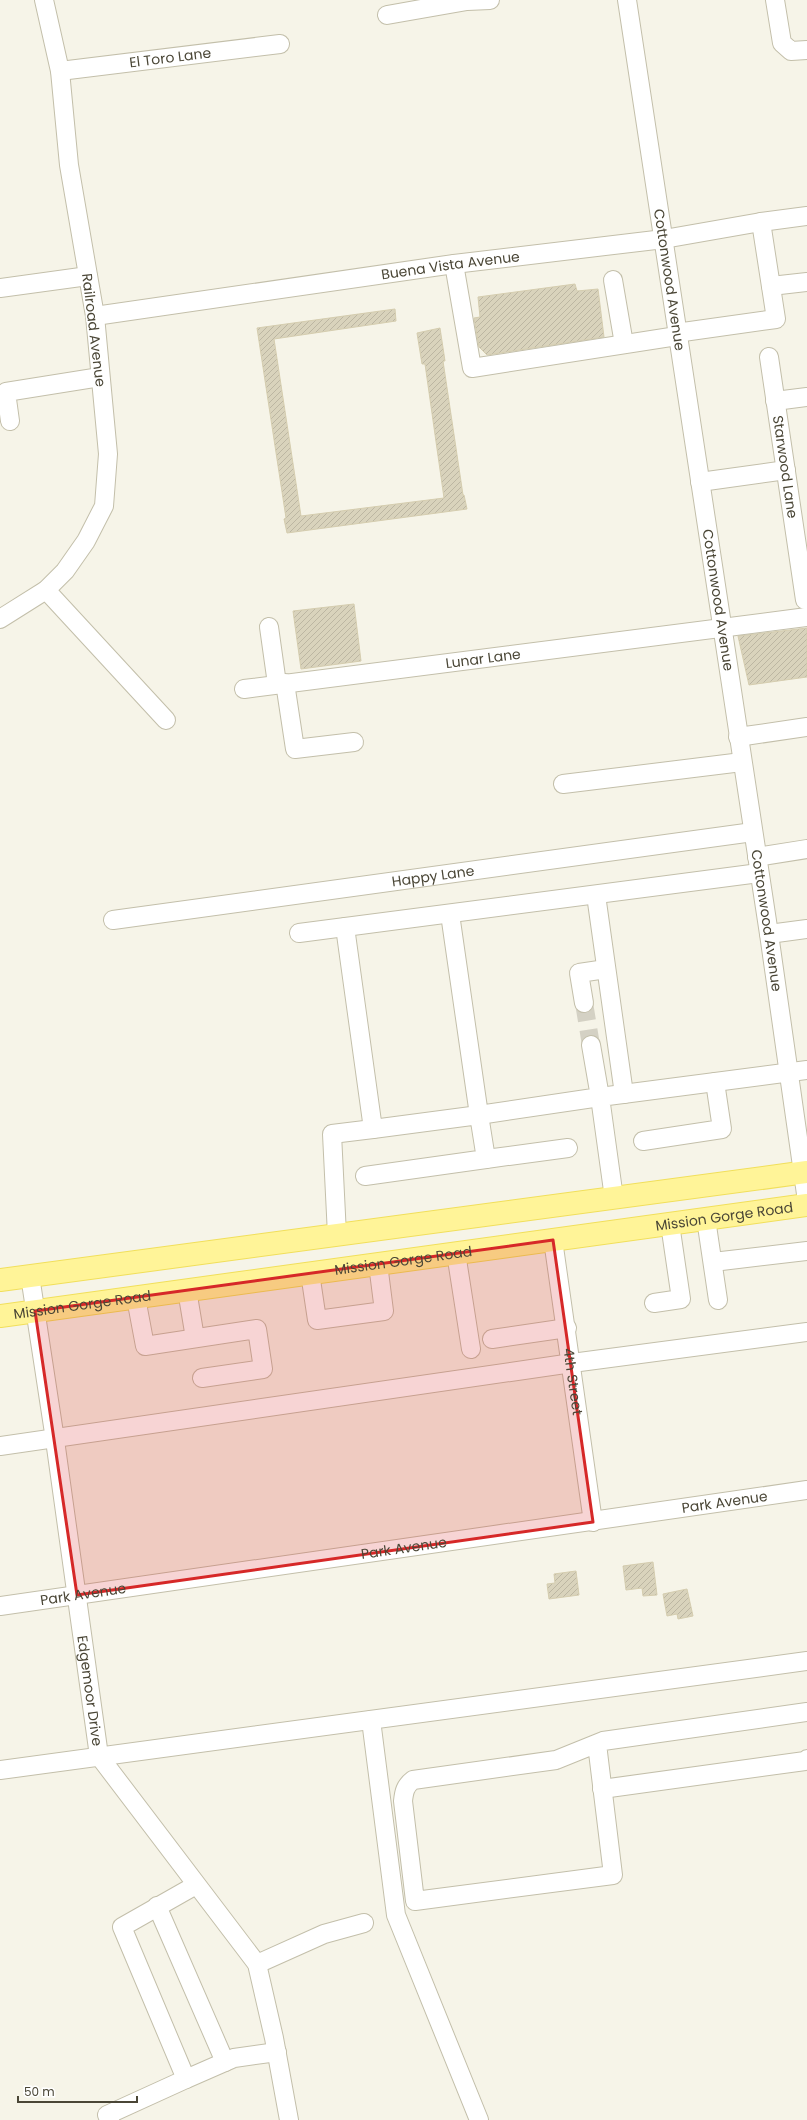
<svg xmlns="http://www.w3.org/2000/svg" width="807" height="2120" font-family="Poppins,sans-serif">
<style>
.building{fill:url(#building-hatch);stroke:#d5cdaf}
.lines{fill:none;stroke-linecap:round;stroke-linejoin:round}
.minor-tunnel{stroke:#d4d1c4;stroke-width:18;stroke-dasharray:18 9;stroke-linecap:butt}
.minor-casing{stroke:#c3bfaa;stroke-width:20}
.major-casing{stroke:#f1df5b;stroke-width:24}
.minor{stroke:#fff;stroke-width:18}
.major{stroke:#fff498;stroke-width:22}
.marked{fill:#d62828;fill-opacity:0.2;stroke:#d62828;stroke-width:3;stroke-linejoin:round}
.labels{text-anchor:middle;stroke-width:3;stroke-linejoin:round;paint-order:stroke}
.street-label{font-size:14px;fill:#4a4636;stroke:#fff}
</style>
<defs>
<pattern id="building-hatch" width="6" height="6" patternUnits="userSpaceOnUse"><rect width="6" height="6" fill="#d9d3bc"/><path d="M-1 1l2-2M0 6l6-6M5 7l2-2" fill="none" stroke="#bcb6a2"/></pattern>
</defs>
<rect width="100%" height="100%" fill="#f6f4e8"/>
<path class="building" d="M 575,284 L 577,291 L 598,289 L 604,337 L 487,355 L 479,347 L 474,318 L 480,317 L 478,297 Z
M 395,309 L 396,321 L 274,339 L 301,516 L 444,498 L 425,364 L 422,364 L 417,333 L 440,328 L 445,361 L 443,361 L 463,495 L 464,495 L 467,509 L 287,533 L 284,519 L 286,518 L 257,328 Z
M 354,604 L 361,661 L 301,669 L 293,611 Z
M 807,628 L 807,677 L 749,685 L 738,636 Z
M 653,1562 L 657,1595 L 643,1596 L 642,1588 L 626,1590 L 623,1566 Z
M 576,1571 L 579,1595 L 549,1599 L 547,1584 L 555,1583 L 554,1574 Z
M 687,1589 L 693,1616 L 678,1619 L 677,1614 L 667,1616 L 663,1594 Z"/>
<g class="lines">
<path class="minor-tunnel" d="M 584,1003 L 591,1045"/>
<g class="minor-casing">
<g id="minor">
<path id="s1" d="M 627,0 L 769,934 L 807,1201"/>
<path d="M 775,0 L 782,43 L 791,51 L 807,50"/>
<path d="M 387,15 L 467,1 L 490,0"/>
<path id="s2" d="M 60,71 L 280,44"/>
<path d="M 454,264 L 472,368 L 677,336"/>
<path d="M 613,280 L 624,344"/>
<path d="M 771,286 L 807,282"/>
<path d="M 0,288 L 88,276"/>
<path id="s3" d="M 95,316 L 454,264 L 664,239 L 761,222 L 807,216"/>
<path d="M 676,333 L 776,319 L 761,222"/>
<path id="s4" d="M 769,357 L 805,600"/>
<path d="M 775,401 L 807,397"/>
<path d="M 10,421 L 6,392 L 100,377"/>
<path d="M 700,482 L 786,470"/>
<path d="M 46,590 L 166,720"/>
<path d="M 0,619 L 46,590 L 65,571 L 86,541 L 104,506 L 108,454 L 95,316 L 69,165 L 60,71 L 44,0"/>
<path d="M 269,627 L 277,684"/>
<path d="M 285,683 L 295,749 L 354,742"/>
<path id="s5" d="M 244,689 L 807,617"/>
<path d="M 738,737 L 807,727"/>
<path d="M 563,784 L 742,762"/>
<path d="M 757,857 L 807,849"/>
<path d="M 596,895 L 624,1094"/>
<path d="M 450,914 L 479,1115 L 600,1097 L 591,1045"/>
<path id="s6" d="M 113,920 L 753,832"/>
<path d="M 345,927 L 373,1129 L 479,1115 L 486,1159 L 365,1176"/>
<path d="M 299,933 L 759,873"/>
<path d="M 769,934 L 807,929"/>
<path d="M 584,1003 L 579,973 L 606,969"/>
<path d="M 643,1141 L 722,1129 L 715,1082"/>
<path d="M 486,1159 L 568,1148"/>
<path d="M 614,1198 L 600,1097 L 807,1070"/>
<path d="M 706,1219 L 718,1300"/>
<path d="M 337,1235 L 332,1134 L 373,1129"/>
<path id="s7" d="M 553,1240 L 593,1522"/>
<path d="M 456,1253 L 471,1349"/>
<path d="M 713,1262 L 807,1251"/>
<path d="M 310,1273 L 317,1320 L 384,1311 L 378,1264"/>
<path id="s8" d="M 30,1276 L 54,1433 L 99,1756 L 257,1964 L 274,2038 L 289,2120"/>
<path d="M 187,1290 L 195,1338"/>
<path d="M 136,1298 L 145,1346 L 257,1329 L 263,1369 L 202,1378"/>
<path d="M 654,1303 L 681,1299 L 670,1224"/>
<path d="M 492,1339 L 567,1328"/>
<path d="M 0,1446 L 572,1363 L 807,1332"/>
<path id="s9" d="M 0,1606 L 807,1490"/>
<path d="M 371,1720 L 396,1915 L 479,2120"/>
<path d="M 597,1744 L 613,1875 L 415,1901 L 403,1801 C 404,1792 405,1786 413,1780 L 556,1760 L 603,1741 L 807,1712"/>
<path d="M 0,1770 L 807,1661"/>
<path d="M 602,1789 L 805,1761 L 807,1759"/>
<path d="M 196,1885 L 122,1927 L 186,2079 L 234,2058 L 277,2052"/>
<path d="M 157,1906 L 225,2062"/>
<path d="M 257,1964 L 324,1934 L 364,1923"/>
<path d="M 110,2120 L 107,2115 L 186,2079"/>
</g>
</g>
<g class="major-casing">
<g id="major">
<path d="M 0,1280 L 807,1172"/>
<path id="s10" d="M 0,1316 L 807,1205"/>
</g>
</g>
<use href="#minor" class="minor"/>
<use href="#major" class="major"/>
</g>
<path class="marked" d="M 553,1240 L 593,1522 L 77,1595 L 35,1311 Z"/>
<g class="labels">
<g class="street-label">
<text dy="5" stroke="none"><textPath href="#s2" startOffset="111">El Toro Lane</textPath></text>
<text dy="5" stroke="none"><textPath href="#s3" startOffset="359">Buena Vista Avenue</textPath></text>
<text dy="5" stroke="none"><textPath href="#s1" startOffset="283">Cottonwood Avenue</textPath></text>
<text transform="translate(94 330) rotate(83)" y="5">Railroad Avenue</text>
<text dy="5" stroke="none"><textPath href="#s4" startOffset="111">Starwood Lane</textPath></text>
<text dy="5" stroke="none"><textPath href="#s1" startOffset="607">Cottonwood Avenue</textPath></text>
<text dy="5" stroke="none"><textPath href="#s5" startOffset="241">Lunar Lane</textPath></text>
<text dy="5" stroke="none"><textPath href="#s6" startOffset="323">Happy Lane</textPath></text>
<text dy="5" stroke="none"><textPath href="#s1" startOffset="931">Cottonwood Avenue</textPath></text>
<text dy="5" stroke="none"><textPath href="#s10" startOffset="731">Mission Gorge Road</textPath></text>
<text dy="5" stroke="none"><textPath href="#s10" startOffset="407">Mission Gorge Road</textPath></text>
<text dy="5" stroke="none"><textPath href="#s10" startOffset="83">Mission Gorge Road</textPath></text>
<text dy="5" stroke="none"><textPath href="#s7" startOffset="143">4th Street</textPath></text>
<text dy="5" stroke="none"><textPath href="#s9" startOffset="732">Park Avenue</textPath></text>
<text dy="5" stroke="none"><textPath href="#s9" startOffset="408">Park Avenue</textPath></text>
<text dy="5" stroke="none"><textPath href="#s9" startOffset="84">Park Avenue</textPath></text>
<text dy="5" stroke="none"><textPath href="#s8" startOffset="419">Edgemoor Drive</textPath></text>
</g>
</g>
<path d="M18 2096v6h119v-6" fill="none" stroke="#4a4636" stroke-width="2"/>
<text x="24" y="2096" font-size="12" fill="#4a4636" stroke="#ffffff" stroke-width="3" paint-order="stroke">50 m</text>
</svg>
